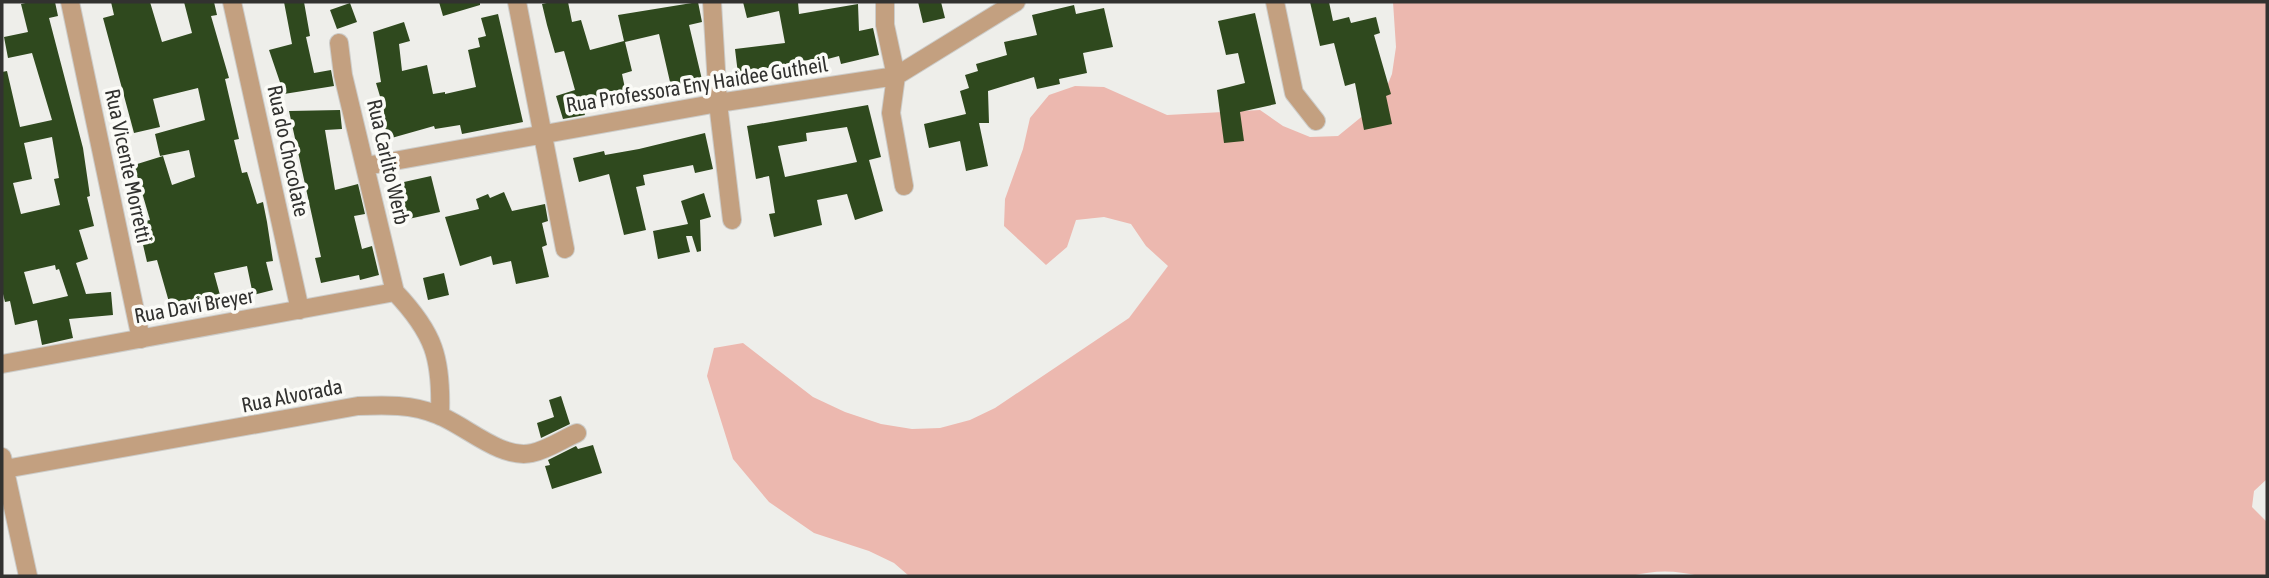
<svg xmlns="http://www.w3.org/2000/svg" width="2269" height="578" font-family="'Asap Condensed',sans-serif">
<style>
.green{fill:#ecb8af}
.building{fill:#2f491e;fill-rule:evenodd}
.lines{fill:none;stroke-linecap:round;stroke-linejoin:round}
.minor-casing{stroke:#ccccc9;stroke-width:20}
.minor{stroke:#c3a080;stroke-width:18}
.labels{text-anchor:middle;stroke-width:7;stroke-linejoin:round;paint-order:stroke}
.street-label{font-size:21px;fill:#323230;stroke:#fbfbf7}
</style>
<rect width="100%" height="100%" fill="#eeeeea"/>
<path class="green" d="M 1393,2 L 2267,2 L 2267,479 L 2254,491 L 2252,507 L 2267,522 L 2267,576 L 1699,576 C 1675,570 1655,570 1631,576 L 909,576 L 894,563 L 869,551 L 814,533 L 769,502 L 733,459 L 707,376 L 714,348 L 743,343 L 813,397 L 845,412 L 881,424 L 912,429 L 940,428 L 970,420 L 995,408 L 1129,318 L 1168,266 L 1146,246 L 1131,224 L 1104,217 L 1076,220 L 1067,247 L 1046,265 L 1004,226 L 1005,199 L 1023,149 L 1030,118 L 1049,95 L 1075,86 L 1104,87 L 1167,115 L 1260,110 L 1283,126 L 1310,137 L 1338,136 L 1381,101 L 1392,74 L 1396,47 Z"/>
<path class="building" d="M 30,2 L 55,2 L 58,16 L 49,18 L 83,148 L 90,196 L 87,197 L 94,226 L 79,230 L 88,259 L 76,263 L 86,294 L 111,292 L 113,315 L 69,319 L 73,338 L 42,345 L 37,320 L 15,325 L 10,301 L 5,302 L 2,290 L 2,72 L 7,71 L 20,127 L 52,120 L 32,53 L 8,58 L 4,37 L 28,32 L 21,4 ZM 52,137 L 59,178 L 54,179 L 60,205 L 21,214 L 13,183 L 32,179 L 24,143 ZM 55,265 L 56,270 L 59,269 L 68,296 L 33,304 L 24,272 Z
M 111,2 L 150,2 L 162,42 L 192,33 L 184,2 L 214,2 L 217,15 L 211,16 L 229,78 L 225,79 L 239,139 L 234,140 L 242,173 L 247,172 L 257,204 L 263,202 L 267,222 L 273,261 L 266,262 L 273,290 L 253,295 L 247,266 L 214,273 L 220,295 L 171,309 L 157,260 L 147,262 L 138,223 L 150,220 L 134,165 L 163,156 L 172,185 L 195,177 L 189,150 L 160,156 L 155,134 L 205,120 L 198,88 L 153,99 L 160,127 L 134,133 L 103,18 L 114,15 Z
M 284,2 L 304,2 L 310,36 L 306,37 L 314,73 L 331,70 L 334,86 L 284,94 L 269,50 L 292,44 Z
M 439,2 L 480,2 L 480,5 L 443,16 Z
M 551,2 L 568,2 L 572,22 L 581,20 L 590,50 L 624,41 L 618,15 L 698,2 L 702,22 L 689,25 L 704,88 L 673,95 L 659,34 L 625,42 L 632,71 L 622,74 L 627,98 L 582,107 L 585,115 L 563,119 L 556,96 L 575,90 L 564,51 L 555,53 L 547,25 L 542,4 Z
M 743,2 L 798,2 L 799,14 L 858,4 L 859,31 L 873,28 L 879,55 L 841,64 L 839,56 L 824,60 L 823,57 L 738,74 L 735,49 L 785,43 L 779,11 L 747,18 Z
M 918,2 L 941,2 L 945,18 L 923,23 Z
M 1310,2 L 1329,2 L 1333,21 L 1349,17 L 1351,23 L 1376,17 L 1380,33 L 1374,35 L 1391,94 L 1386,96 L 1392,124 L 1364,130 L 1355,83 L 1345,86 L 1334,43 L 1320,46 Z
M 350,3 L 357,22 L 337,29 L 330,10 Z
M 1074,5 L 1076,14 L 1104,8 L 1113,47 L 1083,53 L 1087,73 L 1059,79 L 1060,84 L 1037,89 L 1034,77 L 988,91 L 989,123 L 979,123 L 988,166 L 966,171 L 960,141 L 929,148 L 924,124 L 966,114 L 960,91 L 969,88 L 965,75 L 978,71 L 976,64 L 1007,55 L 1004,42 L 1037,35 L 1032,15 Z
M 1255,13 L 1276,104 L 1240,112 L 1244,141 L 1224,143 L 1217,90 L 1245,83 L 1238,53 L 1226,55 L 1218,21 Z
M 498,14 L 523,122 L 462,134 L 460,125 L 435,129 L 434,126 L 388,139 L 378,104 L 382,103 L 376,83 L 381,82 L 373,32 L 404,22 L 410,41 L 399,44 L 402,71 L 427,65 L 433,94 L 445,92 L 445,94 L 476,87 L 468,50 L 480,47 L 478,38 L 486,36 L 481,18 Z
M 868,105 L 881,157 L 869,160 L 883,211 L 855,220 L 847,194 L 817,200 L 822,225 L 774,237 L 769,214 L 775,213 L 769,176 L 756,179 L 747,126 ZM 847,127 L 857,162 L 785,177 L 778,146 L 807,141 L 806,133 Z
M 340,110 L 342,129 L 325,130 L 335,190 L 358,184 L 365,214 L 354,216 L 362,249 L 372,246 L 379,275 L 360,280 L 359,275 L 321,283 L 315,258 L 321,257 L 289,111 Z
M 705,133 L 713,169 L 695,173 L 693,165 L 643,175 L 645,185 L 636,187 L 646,230 L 624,235 L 609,174 L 579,182 L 573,158 L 604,151 L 605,155 L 639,149 Z
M 431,176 L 440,212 L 404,220 L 395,184 Z
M 504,192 L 512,211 L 545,204 L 548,221 L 542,223 L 547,245 L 542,247 L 549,277 L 516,284 L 511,261 L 493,265 L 491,256 L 460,266 L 445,217 L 479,209 L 476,199 L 488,194 L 490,198 Z
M 704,193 L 711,217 L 700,220 L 701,251 L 697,252 L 692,236 L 686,236 L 690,252 L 658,259 L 653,231 L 688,224 L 681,201 Z
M 444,273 L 449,295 L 428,300 L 423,278 Z
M 561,396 L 570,424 L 541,438 L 537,423 L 554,417 L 549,400 Z
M 593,445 L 602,473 L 552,489 L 545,466 L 550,465 L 548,460 L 576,446 L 578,449 Z"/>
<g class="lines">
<g class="minor-casing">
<path id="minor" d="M 70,2 L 141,339
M 232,2 L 300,310
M 517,2 L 565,249
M 712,2 L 718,103 L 732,220
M 885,2 L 885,25 L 896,76 L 891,113 L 904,186
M 1275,2 L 1294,93 L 1316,121
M 339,43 L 343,75 L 395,292
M 366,166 L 718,103 L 896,76 L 1016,2
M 395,292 C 434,333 442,358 440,415
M 2,364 L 395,292
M 2,457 L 28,576
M 5,469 L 358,406 C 385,405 412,404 438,415 C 465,425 501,460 532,453 C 547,450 563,439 577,433"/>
</g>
<use href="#minor" class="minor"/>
</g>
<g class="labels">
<g class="street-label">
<text transform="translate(697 85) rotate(-9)" y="7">Rua Professora Eny Haidee Gutheil</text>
<text transform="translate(288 151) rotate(78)" y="7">Rua do Chocolate</text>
<text transform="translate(388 162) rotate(77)" y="7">Rua Carlito Werb</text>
<text transform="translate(128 166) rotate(78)" y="7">Rua Vicente Morretti</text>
<text transform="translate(194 306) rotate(-10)" y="7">Rua Davi Breyer</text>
<text transform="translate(292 396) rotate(-11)" y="7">Rua Alvorada</text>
</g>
</g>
<rect width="2269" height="578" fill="none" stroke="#323230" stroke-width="7"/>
</svg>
